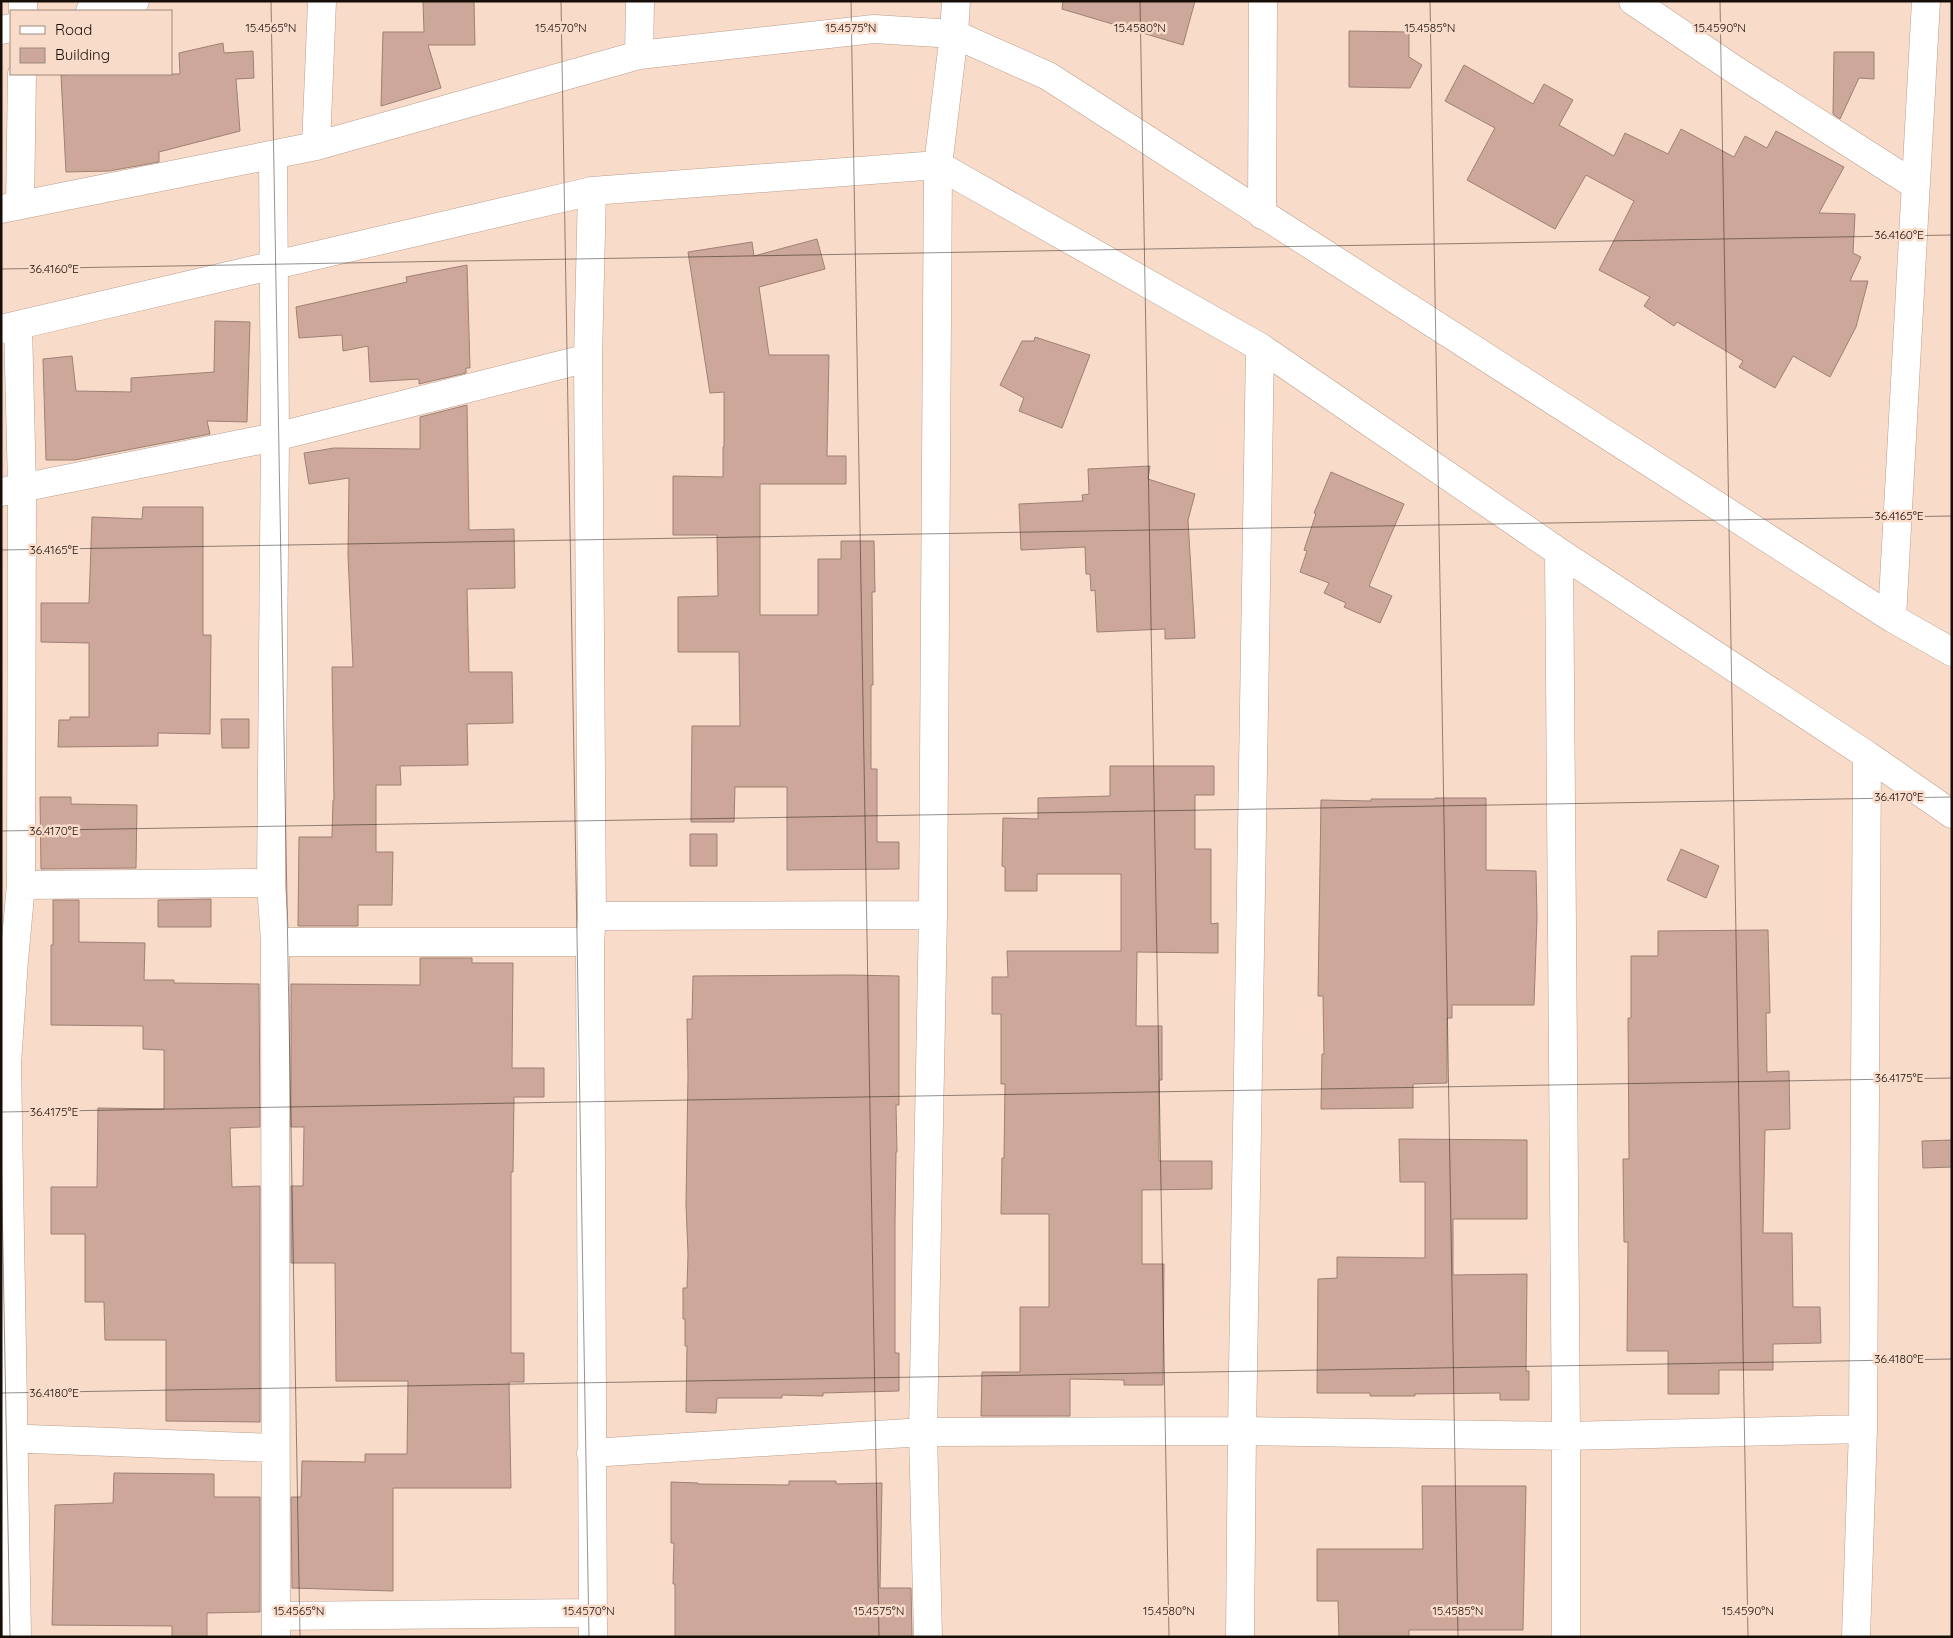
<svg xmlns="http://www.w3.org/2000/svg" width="1953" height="1638" font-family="Quicksand,sans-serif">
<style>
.building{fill:#cda89a;stroke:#9e8075}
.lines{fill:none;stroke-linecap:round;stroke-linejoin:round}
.street-casing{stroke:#ba9f8e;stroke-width:29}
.street{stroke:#fff;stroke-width:28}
.ticks{fill:none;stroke:#170e08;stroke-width:1;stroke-opacity:0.45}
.ticks-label{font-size:12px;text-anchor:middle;fill:#170e08;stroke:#f8dbc9;stroke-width:5;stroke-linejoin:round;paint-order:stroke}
</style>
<rect width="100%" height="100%" fill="#f8dbc9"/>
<path class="building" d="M 423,1 L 474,1 L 475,45 L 428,45 L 441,88 L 381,106 L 383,32 L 424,32 Z
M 1063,1 L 1195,1 L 1183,45 L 1062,9 Z
M 1349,31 L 1409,32 L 1409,57 L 1422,65 L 1410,88 L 1349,87 Z
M 223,43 L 224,53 L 253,51 L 254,78 L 236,79 L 240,131 L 159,152 L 159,162 L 109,171 L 66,172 L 61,75 L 66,75 L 66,74 L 180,74 L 179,53 Z
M 1834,52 L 1874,52 L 1874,79 L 1859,78 L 1840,119 L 1833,114 Z
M 1464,65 L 1533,104 L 1544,84 L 1573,100 L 1559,125 L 1614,156 L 1625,133 L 1668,154 L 1681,129 L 1734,157 L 1745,136 L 1767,148 L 1776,131 L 1844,167 L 1819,213 L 1855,214 L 1853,253 L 1861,257 L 1850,281 L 1868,281 L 1856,327 L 1830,377 L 1793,356 L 1775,388 L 1739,367 L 1743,361 L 1677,322 L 1674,326 L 1644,306 L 1650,297 L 1599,270 L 1634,201 L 1586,175 L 1555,229 L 1467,180 L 1495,128 L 1445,101 Z
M 817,239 L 825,269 L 759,287 L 769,355 L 829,355 L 827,456 L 846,456 L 846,484 L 760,484 L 760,615 L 818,615 L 818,559 L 841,559 L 841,541 L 874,541 L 875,592 L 872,592 L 873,685 L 871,685 L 871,769 L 877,769 L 877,842 L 899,842 L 899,869 L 787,870 L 787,787 L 735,787 L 734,822 L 691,822 L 692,726 L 740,726 L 739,652 L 678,652 L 678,597 L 718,596 L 717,535 L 673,535 L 673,476 L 723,477 L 723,447 L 724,447 L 724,392 L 710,393 L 688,252 L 752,242 L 754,256 Z
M 467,265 L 470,368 L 466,368 L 466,373 L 419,384 L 419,379 L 370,382 L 368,346 L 343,351 L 342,335 L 299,338 L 296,307 L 407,282 L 406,277 Z
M 215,321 L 250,322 L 247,422 L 207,421 L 210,434 L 75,460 L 46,460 L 43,359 L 72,356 L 76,391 L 131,392 L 131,378 L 214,372 Z
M 1035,337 L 1090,355 L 1062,428 L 1019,411 L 1024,398 L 1000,385 L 1022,341 L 1034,341 Z
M 467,405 L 469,530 L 514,529 L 515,588 L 467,589 L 469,672 L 512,672 L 513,723 L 467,724 L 468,765 L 400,766 L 401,785 L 376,785 L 376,852 L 393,852 L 392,905 L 358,905 L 358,926 L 298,926 L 299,837 L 332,837 L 333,800 L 334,800 L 332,667 L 353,667 L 348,555 L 349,478 L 309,484 L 304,453 L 334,448 L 420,449 L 420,417 Z
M 1150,466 L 1148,479 L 1195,494 L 1188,520 L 1195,638 L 1165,639 L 1165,629 L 1097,632 L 1095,590 L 1091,591 L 1090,574 L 1086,574 L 1085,547 L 1021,550 L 1019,504 L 1083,501 L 1082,495 L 1089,494 L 1088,469 Z
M 1331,472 L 1404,504 L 1369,586 L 1392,596 L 1380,623 L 1344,607 L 1346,603 L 1324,593 L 1329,583 L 1300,572 L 1307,551 L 1304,550 L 1316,514 L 1314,513 Z
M 143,507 L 203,507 L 203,635 L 211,635 L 210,734 L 158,733 L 158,746 L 58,747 L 59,720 L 70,720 L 70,717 L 89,717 L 89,643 L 41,642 L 41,603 L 89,603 L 92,517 L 142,519 Z
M 221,719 L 249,719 L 249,748 L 222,748 Z
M 1110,766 L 1214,766 L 1214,795 L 1195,795 L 1195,849 L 1211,849 L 1211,924 L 1218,923 L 1218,953 L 1137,952 L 1136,1026 L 1162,1026 L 1162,1080 L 1159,1080 L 1159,1161 L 1212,1161 L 1212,1189 L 1142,1190 L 1142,1264 L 1164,1264 L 1163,1385 L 1124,1385 L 1124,1380 L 1070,1379 L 1070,1416 L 981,1416 L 982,1372 L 1020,1372 L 1020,1307 L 1049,1307 L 1049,1214 L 1001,1214 L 1002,1158 L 1004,1158 L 1005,1084 L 1001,1084 L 1001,1014 L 992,1014 L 992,977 L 1008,977 L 1007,951 L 1121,951 L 1121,874 L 1037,874 L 1037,891 L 1005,891 L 1005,867 L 1002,866 L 1003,818 L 1038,819 L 1038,798 L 1110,796 Z
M 40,797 L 71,797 L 71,804 L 137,805 L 136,868 L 41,869 Z
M 1435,798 L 1486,798 L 1486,870 L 1536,871 L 1537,917 L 1534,1005 L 1452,1005 L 1452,1018 L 1447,1018 L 1447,1083 L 1413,1084 L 1413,1108 L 1321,1109 L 1322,1054 L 1324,1054 L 1323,996 L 1318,996 L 1321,800 L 1371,801 L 1371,799 L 1435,799 Z
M 690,834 L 717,834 L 717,866 L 690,866 Z
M 1681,849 L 1719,866 L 1706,898 L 1667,880 Z
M 211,899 L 211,927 L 158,927 L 158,900 Z
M 53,900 L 79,900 L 79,942 L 145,943 L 144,980 L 174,980 L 174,983 L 259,984 L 260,1127 L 230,1128 L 232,1187 L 260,1186 L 260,1422 L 166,1421 L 166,1340 L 105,1340 L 104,1302 L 85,1302 L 85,1234 L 51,1234 L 51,1187 L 97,1187 L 98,1108 L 164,1109 L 164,1050 L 143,1049 L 143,1026 L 51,1025 L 51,945 L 53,945 Z
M 1768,930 L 1770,1013 L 1766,1013 L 1767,1072 L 1789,1071 L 1790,1129 L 1765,1130 L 1763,1233 L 1792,1233 L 1793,1307 L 1820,1307 L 1821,1343 L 1773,1344 L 1773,1370 L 1719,1370 L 1719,1394 L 1668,1394 L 1668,1351 L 1627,1351 L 1628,1242 L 1624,1242 L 1623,1159 L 1629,1159 L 1628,1018 L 1631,1018 L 1631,956 L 1658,956 L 1658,931 Z
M 420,958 L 472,958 L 472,963 L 513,963 L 512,1068 L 544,1068 L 544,1097 L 514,1097 L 513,1172 L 511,1172 L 511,1353 L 524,1353 L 524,1382 L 509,1382 L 511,1488 L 393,1488 L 393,1591 L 292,1588 L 291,1497 L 301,1497 L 302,1461 L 365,1462 L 365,1454 L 407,1454 L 408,1381 L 336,1381 L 335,1263 L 291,1263 L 291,1186 L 303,1186 L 304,1127 L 291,1127 L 291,984 L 420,985 Z
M 849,975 L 899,976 L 899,1105 L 896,1105 L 897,1152 L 896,1152 L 895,1221 L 895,1353 L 899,1353 L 899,1391 L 823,1393 L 823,1396 L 782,1395 L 782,1398 L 717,1398 L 716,1413 L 686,1412 L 687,1346 L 685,1346 L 685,1319 L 683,1319 L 683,1288 L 687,1288 L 688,1254 L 686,1204 L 688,1075 L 687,1019 L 692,1019 L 693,976 Z
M 1399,1139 L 1527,1140 L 1527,1219 L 1453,1219 L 1453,1275 L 1527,1274 L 1526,1371 L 1529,1371 L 1529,1400 L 1500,1400 L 1500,1393 L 1415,1394 L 1415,1396 L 1370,1396 L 1370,1393 L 1317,1393 L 1318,1279 L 1337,1278 L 1337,1257 L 1425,1258 L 1425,1182 L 1400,1182 Z
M 1952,1140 L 1952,1167 L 1923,1168 L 1922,1141 Z
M 114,1473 L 214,1474 L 214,1497 L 260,1497 L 260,1612 L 207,1613 L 207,1637 L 172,1637 L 172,1626 L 52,1625 L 55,1505 L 113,1503 Z
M 789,1481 L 836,1481 L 836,1484 L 882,1483 L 880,1588 L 911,1588 L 912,1637 L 675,1637 L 675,1584 L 673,1584 L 674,1543 L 671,1543 L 671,1482 L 698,1483 L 698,1484 L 789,1485 Z
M 1422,1486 L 1526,1486 L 1523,1630 L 1409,1630 L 1409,1637 L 1339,1637 L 1338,1601 L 1317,1601 L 1317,1549 L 1423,1549 Z"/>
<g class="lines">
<g class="street-casing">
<path id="street" d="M 1633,1 L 1735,70 L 1915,185
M 23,11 L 23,1
M 90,11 L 135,1
M 1,30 L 11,28
M 639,55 L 640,1
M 316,146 L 322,1
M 273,155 L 275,437 L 271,883 L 275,942 L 276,1637
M 592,191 L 588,358 L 592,916 L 590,942 L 593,1637
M 20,205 L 22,74
M 1,209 L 316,146 L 639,55 L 874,29 L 954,34 L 1048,76 L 1892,618 L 1952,652
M 1262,215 L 1263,1
M 1,329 L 592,191 L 938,165 L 1260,347 L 1559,552 L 1867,755 L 1952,814
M 1,492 L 275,437 L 588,358
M 1559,552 L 1566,1436 L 1566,1637
M 1892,618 L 1926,1
M 21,885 L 271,883
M 592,916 L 933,915
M 275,942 L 590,942
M 1,1438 L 275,1448
M 591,1453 L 923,1432 L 1242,1431 L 1566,1436 L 1863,1429
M 276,1616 L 592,1613
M 17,1637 L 7,1064 L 14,960 L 21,885 L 22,487 L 18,326
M 928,1637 L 923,1432 L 933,915 L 938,165 L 954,34 L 956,1
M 1240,1637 L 1242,1431 L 1260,347
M 1856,1637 L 1863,1429 L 1867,755"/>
</g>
<use href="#street" class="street"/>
</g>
<path class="ticks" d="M 271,1 L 300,1637M 561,1 L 589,1637M 851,1 L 879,1637M 1140,1 L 1169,1637M 1430,1 L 1458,1637M 1720,1 L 1748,1637M 1,269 L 1952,235M 1,550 L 1952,516M 1,831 L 1952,797M 1,1112 L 1952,1078M 1,1141 L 10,1637M 1,1393 L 1952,1359"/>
<g class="ticks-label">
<text x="271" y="32">15.4565°N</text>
<text x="561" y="32">15.4570°N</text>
<text x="851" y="32">15.4575°N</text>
<text x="1140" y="32">15.4580°N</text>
<text x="1430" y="32">15.4585°N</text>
<text x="1720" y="32">15.4590°N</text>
<text x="1899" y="239">36.4160°E</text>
<text x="54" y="273">36.4160°E</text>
<text x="1899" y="520">36.4165°E</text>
<text x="54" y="554">36.4165°E</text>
<text x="1899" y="801">36.4170°E</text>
<text x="54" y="835">36.4170°E</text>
<text x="1899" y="1082">36.4175°E</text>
<text x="54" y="1116">36.4175°E</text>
<text x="1899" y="1363">36.4180°E</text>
<text x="54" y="1397">36.4180°E</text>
<text x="299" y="1615">15.4565°N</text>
<text x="589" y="1615">15.4570°N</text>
<text x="879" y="1615">15.4575°N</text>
<text x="1169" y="1615">15.4580°N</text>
<text x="1458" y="1615">15.4585°N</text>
<text x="1748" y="1615">15.4590°N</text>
</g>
<rect width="1953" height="1638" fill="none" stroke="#170e08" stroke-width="5"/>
<rect x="10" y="10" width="162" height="65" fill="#f8dbc9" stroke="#9e897c"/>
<rect x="20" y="26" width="25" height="8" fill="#ffffff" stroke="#9e897c"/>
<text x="55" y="35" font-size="15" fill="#170e08">Road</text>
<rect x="20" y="48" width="25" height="15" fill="#cda89a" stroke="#9e897c"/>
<text x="55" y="60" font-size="15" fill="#170e08">Building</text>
</svg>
